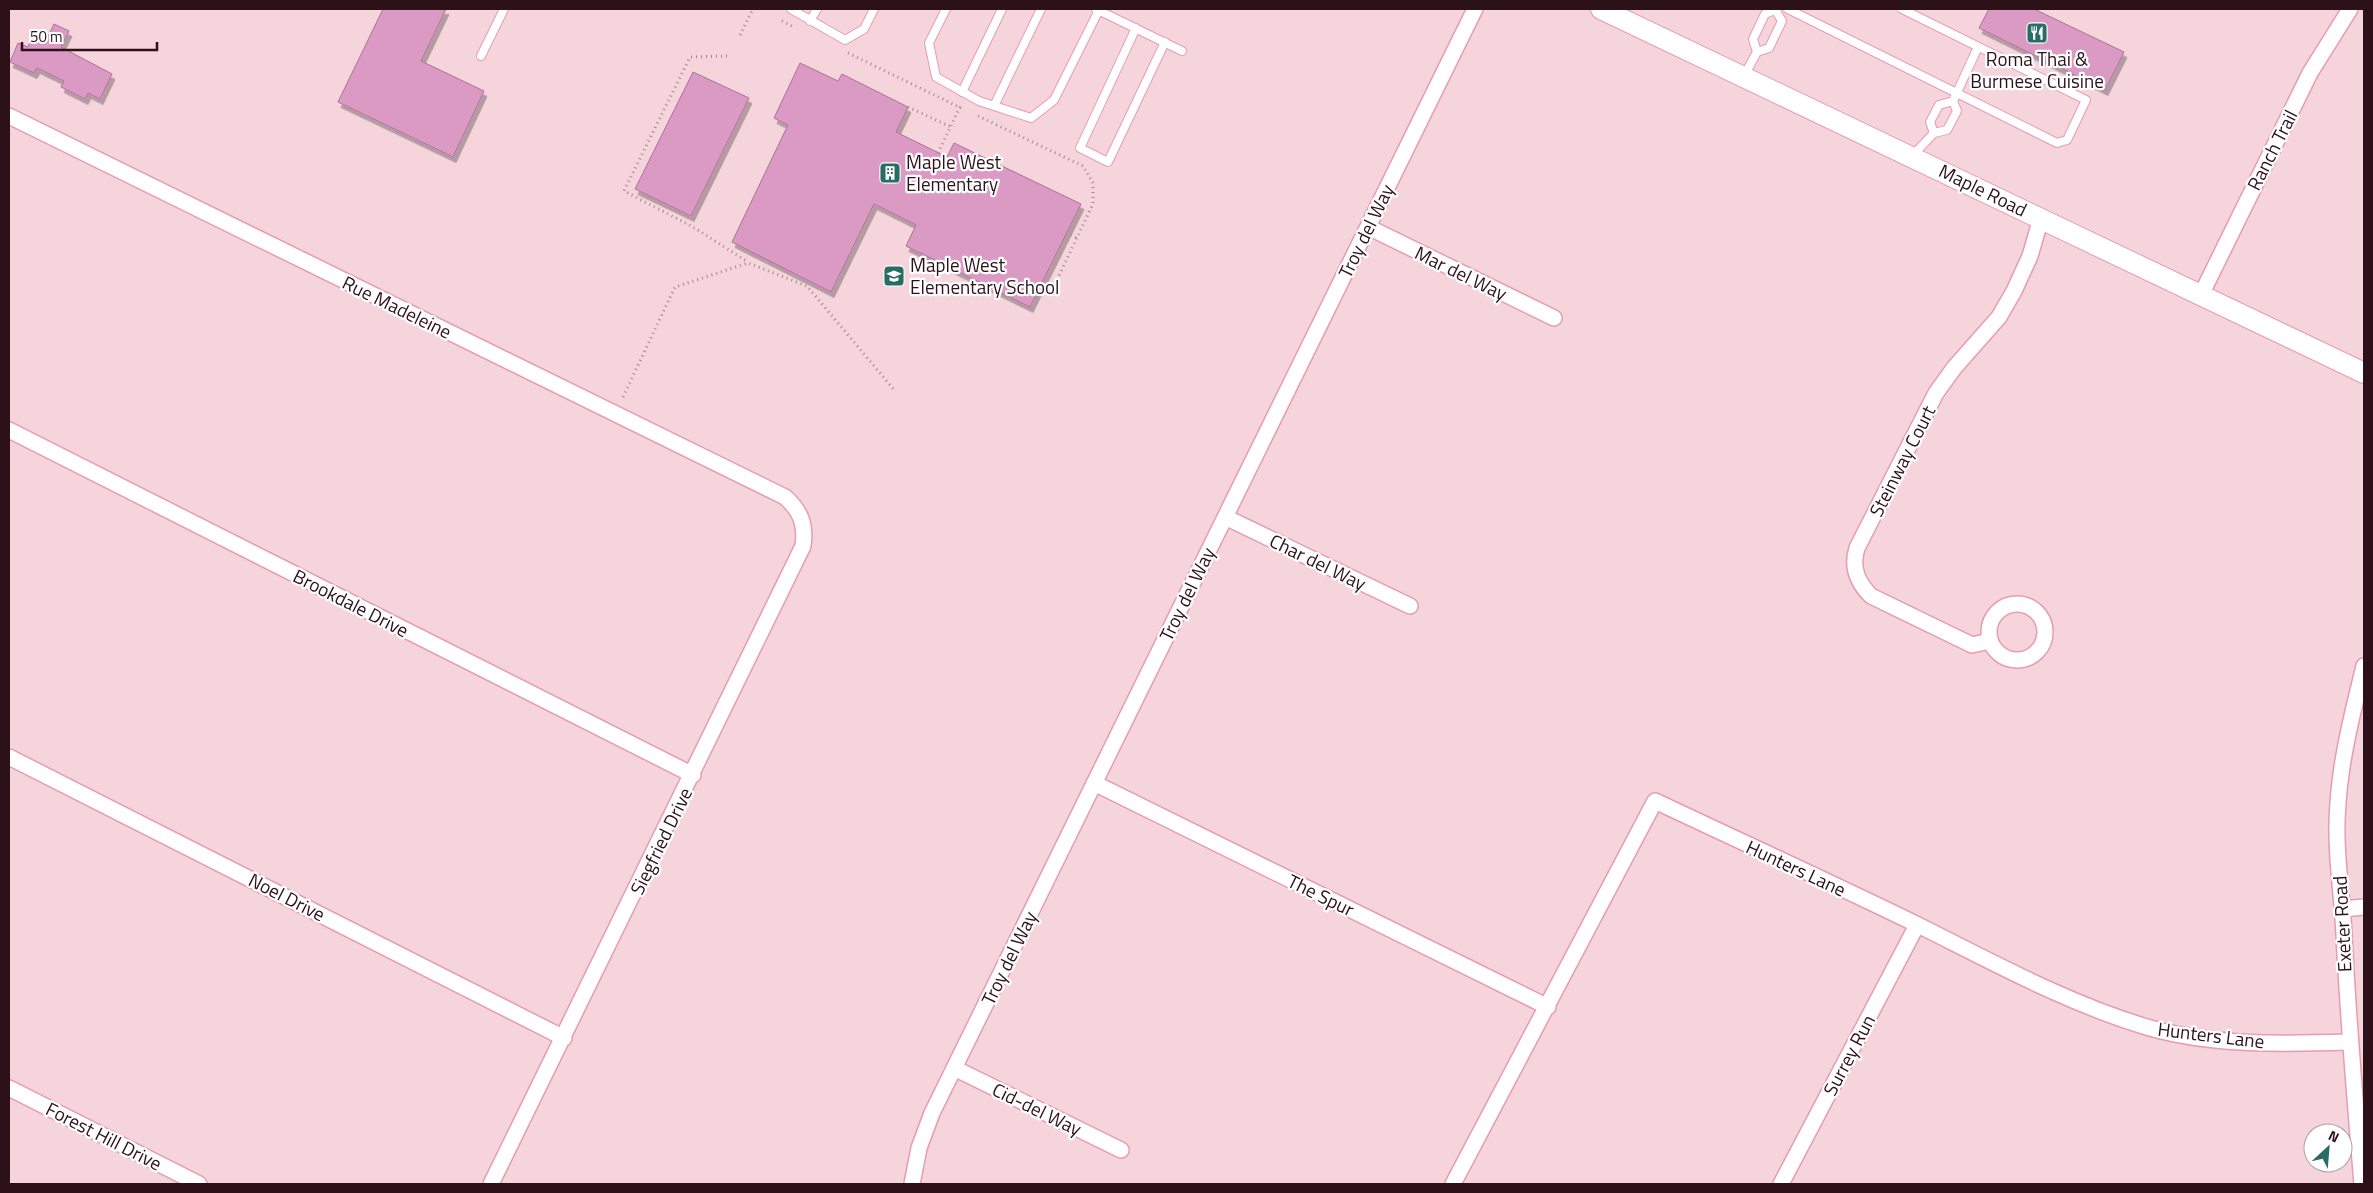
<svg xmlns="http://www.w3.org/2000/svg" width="2373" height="1193" font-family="'Titillium Web',sans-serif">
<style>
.building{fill:#db9ac3;stroke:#ae7097;filter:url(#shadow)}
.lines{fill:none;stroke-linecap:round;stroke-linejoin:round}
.lane-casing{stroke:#e79cb0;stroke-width:10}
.street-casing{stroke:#e79cb0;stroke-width:18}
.secondary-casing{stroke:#e79cb0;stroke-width:22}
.path{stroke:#a5878f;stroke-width:3;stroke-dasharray:1 4;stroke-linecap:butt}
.lane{stroke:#fff;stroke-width:8}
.street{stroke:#fff;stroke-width:15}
.secondary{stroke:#fff;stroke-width:20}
.labels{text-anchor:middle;stroke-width:4.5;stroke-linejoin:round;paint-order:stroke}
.poi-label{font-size:19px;fill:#2c1119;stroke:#fff;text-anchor:start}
.street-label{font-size:19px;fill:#2c1119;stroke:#fff}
</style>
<defs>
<filter id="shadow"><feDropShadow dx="3" dy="5.5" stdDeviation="0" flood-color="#0004"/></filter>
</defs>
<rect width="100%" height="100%" fill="#f5d4dc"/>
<path class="building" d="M 383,9 L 446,9 L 421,61 L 484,91 L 453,157 L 338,102 Z
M 1989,9 L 2034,9 L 2124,52 L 2105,90 L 1979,28 Z
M 54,24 L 69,31 L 61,47 L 112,74 L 100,99 L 88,93 L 85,99 L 61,87 L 64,81 L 37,68 L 34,73 L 10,62 L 18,43 L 28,47 L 33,35 L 46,41 Z
M 800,63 L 838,81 L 842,74 L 908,107 L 896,132 L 947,157 L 954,143 L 1081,204 L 1030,307 L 906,246 L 916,225 L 874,204 L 831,292 L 732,242 L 788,125 L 774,118 Z
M 693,72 L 749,98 L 691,216 L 635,189 Z"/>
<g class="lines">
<g class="lane-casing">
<path id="lane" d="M 791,9 L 845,40 L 864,29 L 874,9
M 946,9 L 929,43 L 936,77 L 979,101 L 1031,118 L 1054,100 L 1099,10
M 1096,9 L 1182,51
M 1788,9 L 2057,143 L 2067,140 L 2086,100 L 1902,9
M 1776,11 L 1782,21 L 1769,48 L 1757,52 L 1753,39 L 1765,14 L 1777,9
M 810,21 L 817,9
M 1136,28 L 1080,148 L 1108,162 L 1165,42
M 481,56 L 504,9
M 1744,76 L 1757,52
M 962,92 L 1002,9
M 1953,101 L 1957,111 L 1947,130 L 1934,133 L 1930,122 L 1939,105 L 1953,101 L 1978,47
M 994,106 L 1041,9
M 1913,155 L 1934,133"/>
</g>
<g class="street-casing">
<path id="street" d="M 9,116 L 785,497 C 801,511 806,525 803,546 L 491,1184
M 1368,227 L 1554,318
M 2201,295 L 2310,73 L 2350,9
M 9,430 L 693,775
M 1225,517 L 1410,606
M1989 632a28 28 0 1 1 56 0a28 28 0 1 1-56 0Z
M 1990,641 L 1972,645 L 1871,596 C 1857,582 1851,567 1857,548 L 1936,393 L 1954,368 L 1999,317 L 2014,291 L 2030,256 L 2041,218
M 9,757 L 564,1038
M 1094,783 L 1548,1007
M 2342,909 L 2364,907
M 954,1068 L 1121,1150
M 9,1088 L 199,1184
M 912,1184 L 919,1148 L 932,1113 L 1475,9
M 1453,1184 L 1655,801 C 1744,843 1834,884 1922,927 C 1996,964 2071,1005 2150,1028 C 2215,1046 2283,1044 2350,1042
M 1781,1184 L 1917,925
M 2362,1184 C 2355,1101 2348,1018 2344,935 C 2342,891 2334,847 2338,803 C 2341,757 2353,711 2364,666"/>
</g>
<g class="secondary-casing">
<path id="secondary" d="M 1601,9 L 2364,373"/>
</g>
<path class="path" d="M 782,21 L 792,26
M 740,35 L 753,9
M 848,53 L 961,108
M 727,56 L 690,57 L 624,191 L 693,227 L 748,262
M 908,107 L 951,127
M 978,116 L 1083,166 L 1093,183 L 1093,204 L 1053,288 L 1044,283
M 938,153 L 960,107
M 1066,233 L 1077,238
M 623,397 L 675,287 L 748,263 L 807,286 L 895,391"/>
<use href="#lane" class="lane"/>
<use href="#street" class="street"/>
<use href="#secondary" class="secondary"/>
</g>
<defs>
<g id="restaurant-square" transform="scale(1.125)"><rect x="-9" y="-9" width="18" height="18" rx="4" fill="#276d63" stroke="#fff"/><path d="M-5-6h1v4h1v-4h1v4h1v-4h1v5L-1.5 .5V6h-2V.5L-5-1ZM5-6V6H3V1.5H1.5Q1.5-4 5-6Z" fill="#fff"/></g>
<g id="building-square" transform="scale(1.125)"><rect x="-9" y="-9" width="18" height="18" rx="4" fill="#276d63" stroke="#fff"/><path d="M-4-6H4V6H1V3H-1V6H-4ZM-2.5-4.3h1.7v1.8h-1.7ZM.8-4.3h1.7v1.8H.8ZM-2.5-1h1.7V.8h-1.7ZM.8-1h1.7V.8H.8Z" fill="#fff"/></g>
<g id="school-square" transform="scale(1.125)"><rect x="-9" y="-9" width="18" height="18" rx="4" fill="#276d63" stroke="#fff"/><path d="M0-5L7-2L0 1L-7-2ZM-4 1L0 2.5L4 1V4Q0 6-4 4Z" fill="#fff"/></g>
</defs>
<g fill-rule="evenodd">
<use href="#restaurant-square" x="2037" y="33"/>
<use href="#building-square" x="890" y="173"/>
<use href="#school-square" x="894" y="276"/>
</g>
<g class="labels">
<g class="poi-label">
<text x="2037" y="66" text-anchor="middle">Roma Thai &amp;<tspan x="2037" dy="22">Burmese Cuisine</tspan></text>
<text x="906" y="169">Maple West<tspan x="906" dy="22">Elementary</tspan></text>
<text x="910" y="272">Maple West<tspan x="910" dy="22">Elementary School</tspan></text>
</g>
<g class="street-label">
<text transform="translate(2272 150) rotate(-63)" y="7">Ranch Trail</text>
<text transform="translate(1983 190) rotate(26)" y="7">Maple Road</text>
<text transform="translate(1366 231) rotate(-64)" y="7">Troy del Way</text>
<text transform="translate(1461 273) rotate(26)" y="7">Mar del Way</text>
<text transform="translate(397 307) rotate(26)" y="7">Rue Madeleine</text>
<text transform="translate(1902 461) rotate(-63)" y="7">Steinway Court</text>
<text transform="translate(1318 562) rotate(26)" y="7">Char del Way</text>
<text transform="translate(1187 594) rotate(-64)" y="7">Troy del Way</text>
<text transform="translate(351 603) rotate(27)" y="7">Brookdale Drive</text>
<text transform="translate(661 841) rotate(-64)" y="7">Siegfried Drive</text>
<text transform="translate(1796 868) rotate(25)" y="7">Hunters Lane</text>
<text transform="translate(1321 895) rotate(26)" y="7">The Spur</text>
<text transform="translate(287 897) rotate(27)" y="7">Noel Drive</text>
<text transform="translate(2342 924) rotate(-93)" y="7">Exeter Road</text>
<text transform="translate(1009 958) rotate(-64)" y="7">Troy del Way</text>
<text transform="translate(2211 1035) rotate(7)" y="7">Hunters Lane</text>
<text transform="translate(1849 1055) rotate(-62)" y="7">Surrey Run</text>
<text transform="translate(1037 1109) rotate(26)" y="7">Cid-del Way</text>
<text transform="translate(104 1136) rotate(27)" y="7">Forest Hill Drive</text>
</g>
</g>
<rect width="2373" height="1193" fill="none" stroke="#2c1119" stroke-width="20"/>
<g transform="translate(2328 1148) rotate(26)"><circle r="24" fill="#ffffff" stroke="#aba0a3"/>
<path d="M0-4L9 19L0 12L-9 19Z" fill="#276d63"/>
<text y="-8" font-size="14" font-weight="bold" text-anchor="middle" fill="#2c1119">N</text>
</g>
<path d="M22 42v8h135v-8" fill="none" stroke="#2c1119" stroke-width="2.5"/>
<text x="30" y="42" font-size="15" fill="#2c1119" stroke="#ffffff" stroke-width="4" paint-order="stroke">50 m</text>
</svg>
